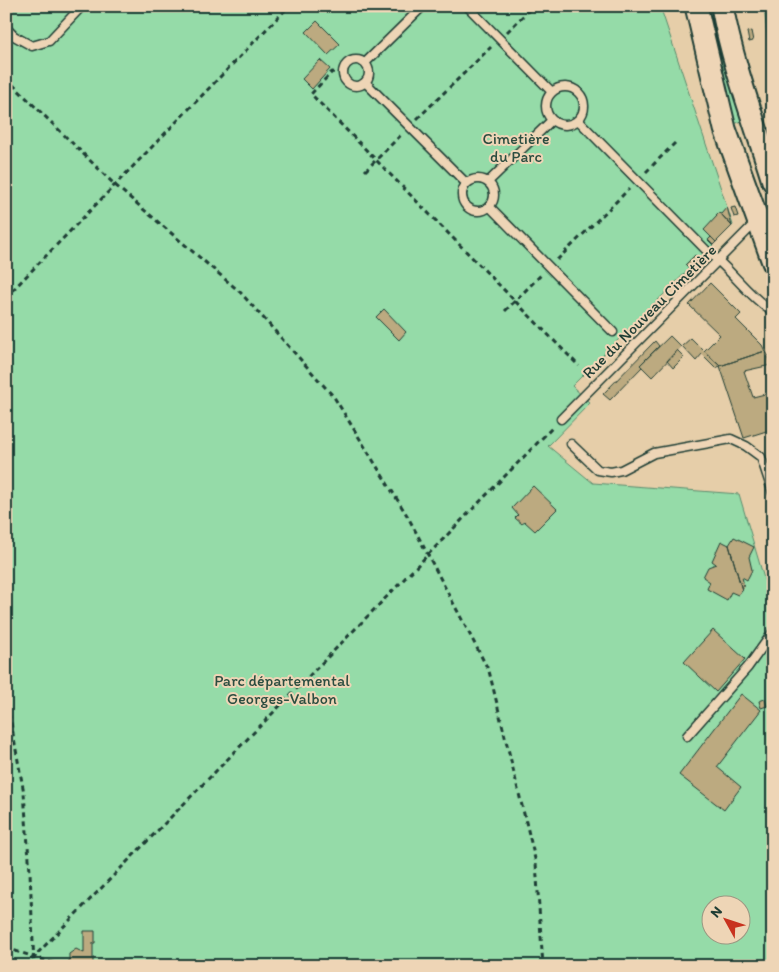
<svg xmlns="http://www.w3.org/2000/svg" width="779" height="972" font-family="Itim,sans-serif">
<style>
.green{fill:#95dba8;stroke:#5a8c6e;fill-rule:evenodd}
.building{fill:#bcaa80;stroke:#1f3d34}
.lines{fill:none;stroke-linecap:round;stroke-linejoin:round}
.service-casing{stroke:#1f3d34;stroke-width:11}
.secondary-casing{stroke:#1f3d34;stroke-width:25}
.path{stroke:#1f3d34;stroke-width:3;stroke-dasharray:5 4;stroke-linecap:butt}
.service{stroke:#eed5b6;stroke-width:8}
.secondary{stroke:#eed5b6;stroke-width:21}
.labels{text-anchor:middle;stroke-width:4;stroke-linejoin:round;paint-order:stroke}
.park-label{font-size:16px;fill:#2b4d40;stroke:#eed5b6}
.street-label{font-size:16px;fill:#1f3d34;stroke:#eed5b6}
</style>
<rect width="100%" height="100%" fill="#e6cea9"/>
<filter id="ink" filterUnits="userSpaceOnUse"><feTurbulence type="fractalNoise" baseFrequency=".02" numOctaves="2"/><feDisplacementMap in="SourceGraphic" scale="10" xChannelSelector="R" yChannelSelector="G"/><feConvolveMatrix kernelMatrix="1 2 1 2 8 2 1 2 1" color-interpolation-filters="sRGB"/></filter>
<g filter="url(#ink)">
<path class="green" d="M 6,6 L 660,6 L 733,225 L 572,386 L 590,403 L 548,446 L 593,483 L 739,494 L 773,609 L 773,966 L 6,966 ZM 712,904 L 742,904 L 742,934 L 712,934 Z
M 706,6 L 714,6 L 720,41 L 742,121 L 734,124 Z
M 764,6 L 773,6 L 773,45 L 768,45 Z"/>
<path class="building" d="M 317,21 L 340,44 L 328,55 L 306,32 Z
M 751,31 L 753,41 L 749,42 L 747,32 Z
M 320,60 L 330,69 L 312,89 L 302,79 Z
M 727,207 L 732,226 L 721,214 Z
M 735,207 L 738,216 L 734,217 L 731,208 Z
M 718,213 L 721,214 L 732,226 L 716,242 L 704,230 L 717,216 L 716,215 Z
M 711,237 L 716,242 L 713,245 L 708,240 Z
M 695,255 L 699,259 L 689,269 L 685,265 Z
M 710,283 L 741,314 L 736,319 L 762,345 L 765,351 L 720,366 L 704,351 L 720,335 L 689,305 Z
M 384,309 L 406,332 L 399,340 L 376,317 Z
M 670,336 L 681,347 L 652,377 L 640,365 Z
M 691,338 L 704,351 L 720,366 L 716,368 L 702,354 L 696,361 L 682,346 Z
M 655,341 L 659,346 L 640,365 L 642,367 L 610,400 L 603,394 Z
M 677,350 L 684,357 L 673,368 L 667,361 Z
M 765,351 L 769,356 L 773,355 L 773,364 L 771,365 Z
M 765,351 L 771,365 L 744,371 L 753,397 L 773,392 L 773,429 L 744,438 L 720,366 Z
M 533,486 L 557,509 L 535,531 L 524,521 L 522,524 L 515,518 L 518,515 L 512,508 Z
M 734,537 L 754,547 L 749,557 L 752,570 L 747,580 L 742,577 L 744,586 L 742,590 L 729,545 Z
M 721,541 L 729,545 L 742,590 L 738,595 L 731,592 L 727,600 L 707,589 L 710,582 L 703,577 L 708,567 L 716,564 L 712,561 Z
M 713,630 L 745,659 L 716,692 L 684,662 Z
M 741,694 L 761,710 L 717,767 L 741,787 L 724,810 L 679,775 Z
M 765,699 L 767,706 L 761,708 L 759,701 Z
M 84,931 L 95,931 L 95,943 L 93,943 L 93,964 L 74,966 L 69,963 L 69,954 L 76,949 L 84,953 Z"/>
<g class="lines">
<g class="service-casing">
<path id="service" d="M 467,6 L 552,92
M 6,28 L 14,36 L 32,46 L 49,41 L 82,6
M343 73a13 13 0 1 1 26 0a13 13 0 1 1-26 0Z
M 365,63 L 423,6
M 365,82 L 466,183
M546 106a19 19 0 1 1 38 0a19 19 0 1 1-38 0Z
M 578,120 L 707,251 C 731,269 748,296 773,312
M462 195a16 16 0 1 1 32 0a16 16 0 1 1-32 0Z
M 488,182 L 552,120
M 489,206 L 613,332
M 561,419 L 756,222
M 571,444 L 598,470 L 611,472 L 621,470 L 654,453 L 731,439 L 746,446 L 761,457 L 773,493
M 687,736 L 748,667 L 773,632"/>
</g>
<g class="secondary-casing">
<path id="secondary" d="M 696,6 L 725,129 L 773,262
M 722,6 C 733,66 755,123 773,181"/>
</g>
<path class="path" d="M 507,32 L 533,6
M 343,73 L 332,72 L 311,94 L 579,366
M 6,78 L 115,185 L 240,292 L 334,397 L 408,517 L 489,671 L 536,863 L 543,966
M 417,119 L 491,47
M 365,171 L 402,134
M 646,172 L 675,143
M 557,260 L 629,189
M 6,297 L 289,6
M 505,311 L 541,275
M 6,696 L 24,793 L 30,872 L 34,966
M 6,948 L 63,966
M 25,966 L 553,427"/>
<use href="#service" class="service"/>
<use href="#secondary" class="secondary"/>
</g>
</g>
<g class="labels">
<g class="park-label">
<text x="516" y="144">Cimetière<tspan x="516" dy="18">du Parc</tspan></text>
<text x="282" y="686">Parc départemental<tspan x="282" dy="18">Georges-Valbon</tspan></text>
</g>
<g class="street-label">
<text transform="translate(649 311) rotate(-45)" y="6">Rue du Nouveau Cimetière</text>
</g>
</g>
<rect width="779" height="972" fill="none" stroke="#eed5b6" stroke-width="25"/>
<rect x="12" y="12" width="754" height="947" fill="none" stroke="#1f3d34" stroke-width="2" filter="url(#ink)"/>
<g transform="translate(726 920) rotate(310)"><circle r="24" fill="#eed5b6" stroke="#9b9882"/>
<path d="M0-4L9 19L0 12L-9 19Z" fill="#c8321e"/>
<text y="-8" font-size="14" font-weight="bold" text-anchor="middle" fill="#1f3d34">N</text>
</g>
</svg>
